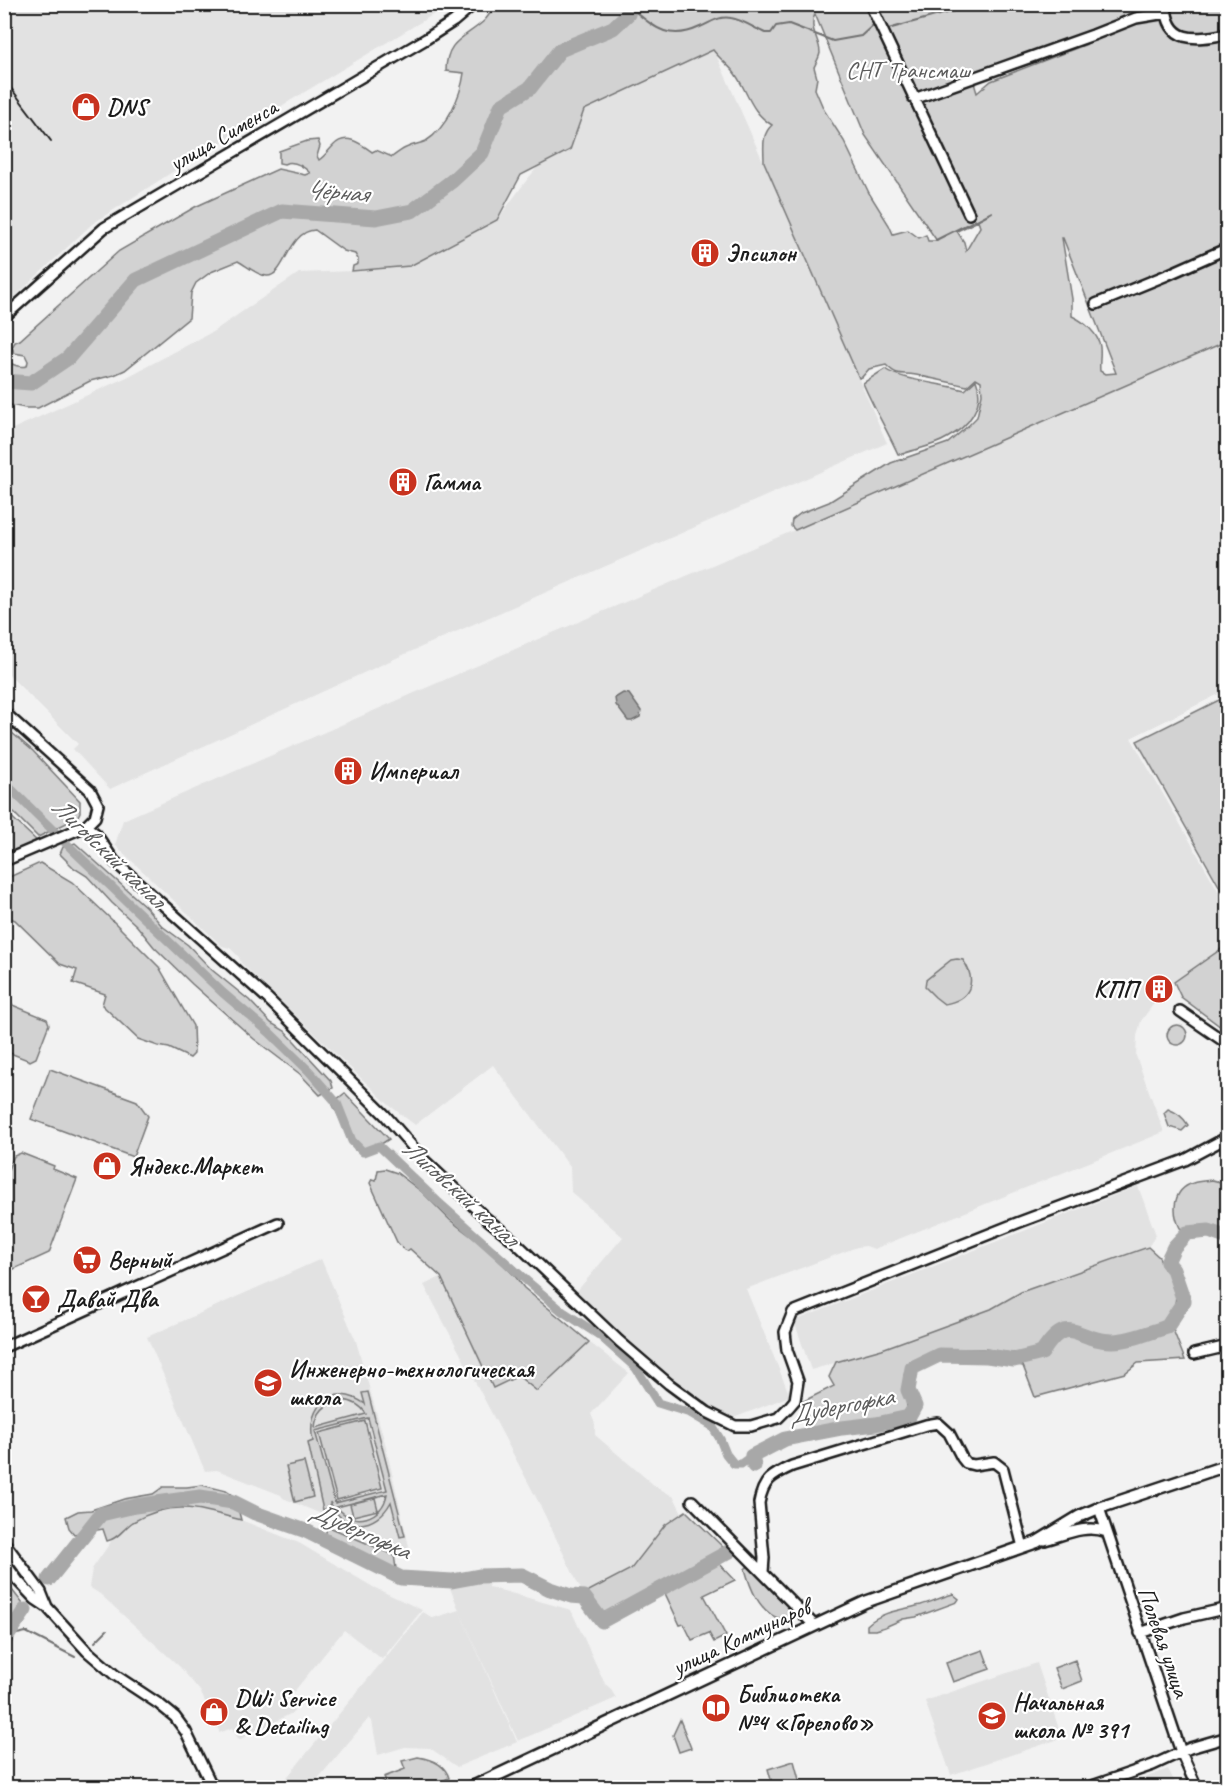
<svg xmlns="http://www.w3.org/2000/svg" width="1232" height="1792" font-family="Caveat,sans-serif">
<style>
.built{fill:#e2e2e2}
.green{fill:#d2d2d2;stroke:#777;stroke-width:1.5;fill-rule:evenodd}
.water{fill:#a8a8a8;stroke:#707070;stroke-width:1.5}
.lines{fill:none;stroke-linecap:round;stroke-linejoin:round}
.stream{stroke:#707070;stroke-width:2}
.canal{stroke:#a8a8a8;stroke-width:9}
.river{stroke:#a8a8a8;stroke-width:15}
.minor-casing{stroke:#1c1c1c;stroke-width:14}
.tertiary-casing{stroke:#1c1c1c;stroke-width:15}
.minor{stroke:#fff;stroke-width:9}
.tertiary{stroke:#fff;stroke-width:10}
.rail{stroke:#1c1c1c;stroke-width:2}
.labels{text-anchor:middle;stroke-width:4.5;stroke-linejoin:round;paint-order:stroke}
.park-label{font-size:24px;fill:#5c5c5c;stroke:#fff}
.poi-label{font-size:24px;font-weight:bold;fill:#1c1c1c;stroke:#fff;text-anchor:start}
.street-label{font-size:24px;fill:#1c1c1c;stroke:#fff}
.water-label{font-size:26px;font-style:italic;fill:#5b5b5b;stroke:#fff}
</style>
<rect width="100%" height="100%" fill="#f2f2f2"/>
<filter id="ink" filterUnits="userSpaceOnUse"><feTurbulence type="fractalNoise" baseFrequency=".0167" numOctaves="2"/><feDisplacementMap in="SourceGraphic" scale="12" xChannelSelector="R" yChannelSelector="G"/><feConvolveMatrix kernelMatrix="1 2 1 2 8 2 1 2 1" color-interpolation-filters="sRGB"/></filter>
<g filter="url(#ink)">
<path class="built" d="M 4,5 L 5,4 L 449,5 L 177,169 L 92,224 L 5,306 Z
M 714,50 L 887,443 L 394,659 L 110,789 L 73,749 L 78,744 L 5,671 L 4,433 L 127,377 L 214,331 L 299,273 L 352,271 L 410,266 L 497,220 L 526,181 L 584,110 Z
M 1227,340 L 1227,690 L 1131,738 L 1227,906 L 1227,945 L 1166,987 L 1141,1021 L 1137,1036 L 1136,1056 L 1164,1132 L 874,1249 L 866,1246 L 857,1247 L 746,1289 L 790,1396 L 736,1417 L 706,1407 L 625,1339 L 577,1291 L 623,1237 L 571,1192 L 570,1167 L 493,1065 L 415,1125 L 389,1105 L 241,963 L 239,957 L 230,948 L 222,946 L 115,845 L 123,820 L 536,640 L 790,532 Z
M 1138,1186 L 1156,1235 L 1148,1247 L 1021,1292 L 991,1309 L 882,1349 L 811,1370 L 794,1321 Z
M 321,1259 L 356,1341 L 385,1443 L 410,1551 L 283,1498 L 281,1495 L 217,1470 L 205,1471 L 147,1337 Z
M 441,1277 L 493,1388 L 518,1376 L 538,1391 L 589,1342 L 629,1373 L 591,1414 L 595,1424 L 595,1435 L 655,1486 L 674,1497 L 682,1513 L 665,1525 L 631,1569 L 583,1594 L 538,1501 L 424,1285 Z
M 178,1507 L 200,1509 L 241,1520 L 299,1543 L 373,1587 L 422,1610 L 382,1659 L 344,1630 L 288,1699 L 294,1712 L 239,1740 L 232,1728 L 219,1733 L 219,1731 L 200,1691 L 180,1667 L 100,1594 L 89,1587 L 92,1569 L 112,1540 L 131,1523 L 146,1516 Z
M 487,1582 L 489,1587 L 571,1610 L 605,1684 L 610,1688 L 616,1698 L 518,1741 L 459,1610 L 517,1742 L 457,1767 L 430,1748 L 405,1747 L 378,1755 L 372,1721 L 369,1718 L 311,1787 L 279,1787 L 423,1612 L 433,1618 L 459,1610 L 450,1588 Z
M 1037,1663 L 1062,1738 L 951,1775 L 925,1701 Z
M 1168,1769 L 1177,1787 L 1119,1788 Z"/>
<path class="green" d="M 497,5 L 1227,5 L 1227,341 L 795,530 L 791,526 L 792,520 L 801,513 L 829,502 L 891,463 L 948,443 L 969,425 L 977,417 L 982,394 L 981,381 L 976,378 L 967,386 C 950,382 933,379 916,375 C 901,372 899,378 886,365 L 869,369 L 862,377 L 859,378 L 764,162 C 764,148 761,135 772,125 C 749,111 748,90 733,71 C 727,64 719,58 713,50 L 584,110 L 570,150 L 521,175 L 497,220 L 410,266 L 352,271 L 353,266 L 358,264 L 358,259 L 355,254 L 344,251 L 315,230 C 288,231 285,277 267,276 C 256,275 247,266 238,261 L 211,272 L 196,283 L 191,293 L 189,318 L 125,370 L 114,375 L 90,381 L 38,408 L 25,408 L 5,404 L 5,361 C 13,364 17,368 27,366 L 28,361 L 25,355 L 14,353 L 12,347 L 15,342 L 20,340 L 119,251 L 195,207 L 278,169 L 305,175 L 310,173 C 303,166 293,160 284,164 L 279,163 L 279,151 L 307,141 L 318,140 L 320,146 L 317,156 L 319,160 C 325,156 328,151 333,146 C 346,132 360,143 372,152 L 376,150 L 392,157 C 398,153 402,149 408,147 C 414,144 420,144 426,141 C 446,129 461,96 464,73 L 446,71 C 446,39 466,38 485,20 C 489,15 493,9 497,5 ZM 815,14 L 865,135 L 937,241 L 928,241 L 926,235 L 919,238 L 908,230 L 893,234 L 889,225 L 869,193 L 844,141 L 824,110 L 815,89 L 817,78 L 814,67 C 816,63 819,58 820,53 C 820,39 808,29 815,14 ZM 1087,44 L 991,81 L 977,93 L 974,83 ZM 978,221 L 980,227 L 966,251 L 964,242 L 957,231 ZM 1062,238 L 1063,238 L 1116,373 L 1105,374 L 1100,371 C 1099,363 1101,355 1100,347 C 1099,334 1083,321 1072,316 L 1072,299 Z
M 885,369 C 899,380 945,384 965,390 L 976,380 C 986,405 968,427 947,438 C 934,446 916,449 902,454 L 898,454 C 887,430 873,407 863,383 Z
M 1227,696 L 1227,900 L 1137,741 Z
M 4,726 L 33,751 L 80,801 L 80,812 L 77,818 L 38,837 L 5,804 Z
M 5,811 L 38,842 L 5,856 Z
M 75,843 L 146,907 L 162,926 L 188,945 L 212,970 L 249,1000 L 271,1023 L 285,1031 L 331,1081 L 333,1088 L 320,1095 L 300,1074 L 254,1039 L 192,984 L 154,947 L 137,926 L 112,903 L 87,876 L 74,868 L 60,854 L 63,847 Z
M 40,863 L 72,882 L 112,920 L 159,967 L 193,1026 L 194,1054 L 190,1058 L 169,1048 L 158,1046 L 138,1039 L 102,1005 L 105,994 L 73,983 L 77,970 L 60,964 L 15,920 L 5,916 L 5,879 Z
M 1227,945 L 1227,1028 L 1221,1027 L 1181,997 L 1174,982 Z
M 957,959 L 963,960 C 978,982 970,1000 944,1004 L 935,997 L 925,987 L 926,980 L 951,960 Z
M 5,1002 L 47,1019 L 49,1024 L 36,1058 L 30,1061 L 5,1051 Z
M1167 1035a10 10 0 1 1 20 0a10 10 0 1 1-20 0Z
M 50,1069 L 137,1101 L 148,1116 L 133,1157 L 31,1119 Z
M 345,1093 L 389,1139 L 369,1152 L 355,1150 L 332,1103 Z
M 1168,1109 C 1176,1112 1184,1118 1188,1125 L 1182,1131 L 1169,1127 L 1164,1113 Z
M 21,1153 L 54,1166 L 53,1169 L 77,1179 L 49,1253 L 5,1273 L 5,1176 L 14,1156 Z
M 385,1169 L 397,1173 L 422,1192 L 450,1220 L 485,1247 L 515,1276 L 524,1288 L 589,1342 L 537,1391 L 518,1376 L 493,1388 L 441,1277 L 410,1249 L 407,1251 L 403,1249 L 397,1242 L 370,1183 L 372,1179 L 376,1180 L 378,1170 Z
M 1212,1180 L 1224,1183 L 1227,1187 L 1227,1235 L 1209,1228 L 1187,1231 L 1180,1228 C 1172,1212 1172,1190 1193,1183 C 1199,1181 1206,1181 1212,1180 Z
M 1148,1247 L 1159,1257 L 1164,1269 L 1169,1269 C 1179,1291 1178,1301 1168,1322 C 1154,1327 1116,1340 1103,1337 C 1089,1334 1077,1323 1062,1326 C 1050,1328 1044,1344 1036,1352 L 1011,1353 L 985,1349 L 942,1349 L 912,1363 L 904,1375 L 907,1408 C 897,1425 871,1421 854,1423 C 839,1425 825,1428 811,1431 L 802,1402 L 834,1386 L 829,1377 L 836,1362 L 882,1349 L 991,1309 L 1021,1292 Z
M 1172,1327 L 1185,1360 L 1138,1363 L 1125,1373 L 1035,1397 L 1023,1366 L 1017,1365 L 1018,1361 C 1024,1360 1028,1362 1034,1361 C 1046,1360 1049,1348 1054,1339 L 1069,1333 L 1095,1343 L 1113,1344 Z
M 368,1392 L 405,1536 L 400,1537 L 391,1502 C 376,1530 343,1533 330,1502 L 330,1508 L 323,1510 L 308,1443 L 313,1441 C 305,1406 334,1381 365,1404 L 362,1393 ZM 342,1400 C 352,1401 361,1405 366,1414 L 315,1428 C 316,1412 326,1403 342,1400 ZM 368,1418 L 387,1490 L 335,1503 L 315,1431 ZM 387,1494 C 383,1519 353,1528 337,1507 Z
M 365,1421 L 382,1488 L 337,1500 L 319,1433 Z
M 304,1462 L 313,1497 L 295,1502 L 286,1466 Z
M 202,1485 L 226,1491 L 235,1497 L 241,1520 C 200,1509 173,1499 133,1522 C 124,1528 118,1539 107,1541 L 103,1529 L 74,1534 L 69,1528 L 66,1517 L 78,1511 L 91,1510 L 124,1499 L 153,1494 L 163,1487 L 187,1487 Z
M 375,1498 L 378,1510 L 353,1516 L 350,1504 Z
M 686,1511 L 725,1549 L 602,1617 L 583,1594 L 631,1569 L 665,1525 Z
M 327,1526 L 394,1555 L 397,1575 L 325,1539 Z
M 716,1560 L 735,1580 L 704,1595 L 726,1636 L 714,1642 L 709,1633 L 692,1640 L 684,1624 L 680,1625 L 663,1589 Z
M 748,1566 L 793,1611 L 792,1618 C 787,1618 781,1620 777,1618 C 758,1609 750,1587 745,1569 Z
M 5,1581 L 23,1604 L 5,1631 Z
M 953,1594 L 959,1599 L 957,1602 L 916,1617 L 903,1619 L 885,1627 L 875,1630 L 867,1630 L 867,1625 C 882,1611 902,1610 921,1605 C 931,1602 942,1597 953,1594 Z
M 983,1650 L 990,1669 L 953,1682 L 946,1663 Z
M 1075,1660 L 1082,1681 L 1062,1689 L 1054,1668 Z
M 680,1720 L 691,1748 L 679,1752 L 673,1735 Z
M 418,1757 C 431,1759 445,1764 449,1778 L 428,1787 L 368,1787 L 372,1780 L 376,1786 L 386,1781 L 384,1777 L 405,1769 L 402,1761 Z
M 794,1761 L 801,1787 L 773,1787 L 768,1769 Z"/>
<path class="water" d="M 623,693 L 629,694 L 641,711 L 640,717 L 632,721 L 628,721 L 616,705 L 615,698 Z"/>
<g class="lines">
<path class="stream" d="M 630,7 C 654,27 668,42 700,27 C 712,22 718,16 731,18 C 741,19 756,29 765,33 L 771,33 L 776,26 L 789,24 L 833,41 L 861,36 L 872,26
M 888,29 L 979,4
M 975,221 L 992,212
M 936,240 L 972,222
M 8,1636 L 26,1632 L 75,1657
M 95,1642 L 107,1630"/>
<path class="canal" d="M 4,782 L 77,854 L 223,993 L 269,1032 L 309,1071 L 337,1103 L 352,1141 L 363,1152 L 379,1146 L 437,1201 L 528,1282 L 562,1311 L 599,1335 L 636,1368 L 658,1403 L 690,1413 L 712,1426 L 720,1439 L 726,1454 L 734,1464 L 741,1464 L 752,1456"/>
<path class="river" d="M 4,381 L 31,383 L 68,358 L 136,280 L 282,211 L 376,218 L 412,211 L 452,181 L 482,153 L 501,106 L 530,88 L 560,50 L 613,28 L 628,14 L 631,4
M 754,1466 L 752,1456 L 785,1439 L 842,1428 L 876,1424 L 909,1417 L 915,1406 L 908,1390 L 912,1368 L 939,1355 L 987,1356 L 1014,1360 L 1042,1353 C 1069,1310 1076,1342 1113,1341 C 1130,1341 1150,1332 1167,1327 L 1184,1301 L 1173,1269 L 1167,1262 L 1174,1247 L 1187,1233 L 1209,1231 L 1228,1238
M 49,1579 L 101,1514 L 135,1506 L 200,1497 L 233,1502 L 255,1513 L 306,1531 L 401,1578 L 452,1581 L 479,1576 L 522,1575 L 550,1589 L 571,1596 L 584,1597 L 602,1621 L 730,1551
M 4,1641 L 25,1610"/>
<g class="minor-casing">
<path id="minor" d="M 870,4 L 969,214
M 1166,4 C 1167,46 1198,39 1228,34
M 914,99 L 1093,35 L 1136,18 L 1166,13
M 1096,304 L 1167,275 L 1228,248
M 4,317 L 104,228 L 426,39 L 454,21 L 474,4
M 4,712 L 90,790 L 98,805 L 95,817 L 86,826 L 4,861
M 86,826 L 96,834 L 114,861 L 267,998 L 385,1115 L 424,1160 L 487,1219 L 513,1240 L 619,1341 L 669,1384 L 707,1412 L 735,1426 L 751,1426 L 778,1418 L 789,1407 L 795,1400 L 798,1381 L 787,1350 L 785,1332 L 793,1312 L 1017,1223 L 1185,1160 L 1228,1137
M 1180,1011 L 1228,1044
M 4,1347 L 278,1223
M 1194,1354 L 1228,1346
M 692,1501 L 814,1625
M 1099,1508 L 1181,1752 L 1197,1788
M 1045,1540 C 1066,1534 1086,1524 1107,1532
M 4,1542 L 41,1592 L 47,1607
M 4,1562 L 18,1581 L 35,1599 L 47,1607 L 87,1651 L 115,1675 L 159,1704 L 175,1717 L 186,1732 L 213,1788
M 763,1572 L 764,1558 L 759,1503 C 763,1480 772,1475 792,1466 L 926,1425 L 938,1423 L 949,1433 L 962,1458 L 966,1463 L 974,1465 L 994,1462 L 1003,1469 L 1023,1547
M 1140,1633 L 1184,1618 L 1228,1608
M 1086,1788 L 1153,1765 L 1190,1748 L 1228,1737"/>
</g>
<g class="tertiary-casing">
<path id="tertiary" d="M 470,1788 L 865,1602 L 1037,1542 L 1080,1516 L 1099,1508 L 1228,1465"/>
</g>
<use href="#minor" class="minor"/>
<use href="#tertiary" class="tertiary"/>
<path class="rail" d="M 4,79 L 51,141
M 4,149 L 8,182 L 4,221"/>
</g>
</g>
<defs>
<g id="shop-disc" transform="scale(1.5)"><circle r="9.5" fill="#c8321e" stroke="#fff"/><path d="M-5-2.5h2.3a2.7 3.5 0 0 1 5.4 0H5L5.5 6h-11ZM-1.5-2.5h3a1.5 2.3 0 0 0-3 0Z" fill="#fff"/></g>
<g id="building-disc" transform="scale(1.5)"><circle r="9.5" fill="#c8321e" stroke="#fff"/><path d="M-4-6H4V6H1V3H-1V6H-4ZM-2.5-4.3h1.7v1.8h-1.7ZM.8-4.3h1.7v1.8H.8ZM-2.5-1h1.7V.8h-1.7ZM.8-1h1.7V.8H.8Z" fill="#fff"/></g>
<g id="supermarket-disc" transform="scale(1.5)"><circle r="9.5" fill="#c8321e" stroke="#fff"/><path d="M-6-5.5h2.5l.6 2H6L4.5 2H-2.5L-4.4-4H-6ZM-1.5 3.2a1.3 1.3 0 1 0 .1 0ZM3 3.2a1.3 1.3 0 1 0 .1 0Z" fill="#fff"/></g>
<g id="bar-disc" transform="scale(1.5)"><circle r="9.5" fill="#c8321e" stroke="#fff"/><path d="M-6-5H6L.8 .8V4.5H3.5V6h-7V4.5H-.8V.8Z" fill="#fff"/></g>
<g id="school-disc" transform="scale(1.5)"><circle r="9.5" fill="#c8321e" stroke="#fff"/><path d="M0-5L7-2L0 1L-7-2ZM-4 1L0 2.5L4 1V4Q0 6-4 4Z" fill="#fff"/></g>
<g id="library-disc" transform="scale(1.5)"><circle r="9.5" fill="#c8321e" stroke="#fff"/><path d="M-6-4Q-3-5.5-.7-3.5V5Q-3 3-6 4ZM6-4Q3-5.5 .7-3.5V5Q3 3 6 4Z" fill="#fff"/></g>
</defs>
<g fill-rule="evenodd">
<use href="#shop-disc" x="86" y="107"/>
<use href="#building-disc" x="705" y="253"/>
<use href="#building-disc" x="403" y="482"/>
<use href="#building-disc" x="348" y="771"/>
<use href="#building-disc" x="1159" y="989"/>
<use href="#shop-disc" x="107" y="1166"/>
<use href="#supermarket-disc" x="87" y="1260"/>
<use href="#bar-disc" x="36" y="1299"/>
<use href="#school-disc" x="268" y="1383"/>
<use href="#library-disc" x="716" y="1708"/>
<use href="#shop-disc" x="214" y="1712"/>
<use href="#school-disc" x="992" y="1716"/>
</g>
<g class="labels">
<g class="park-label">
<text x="908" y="78">СНТ Трансмаш</text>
</g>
<g class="poi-label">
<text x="107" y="115">DNS</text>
<text x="726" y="261">Эпсилон</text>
<text x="424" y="490">Гамма</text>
<text x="369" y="779">Империал</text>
<text x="1138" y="997" text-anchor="end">КПП</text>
<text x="128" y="1174">Яндекс.Маркет</text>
<text x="108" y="1268">Верный</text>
<text x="57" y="1307">Давай Два</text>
<text x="289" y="1377">Инженерно-технологическая<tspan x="289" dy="28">школа</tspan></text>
<text x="737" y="1702">Библиотека<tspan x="737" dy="28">№4 «Горелово»</tspan></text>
<text x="235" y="1706">DWi Service<tspan x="235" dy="28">&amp; Detailing</tspan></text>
<text x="1013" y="1710">Начальная<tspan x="1013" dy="28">школа № 391</tspan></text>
</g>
<g class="street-label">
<text transform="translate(223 135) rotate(-30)" y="8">улица Сименса</text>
<text transform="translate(741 1637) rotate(-25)" y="8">улица Коммунаров</text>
<text transform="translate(1164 1642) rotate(71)" y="8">Полевая улица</text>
</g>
<g class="water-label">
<text transform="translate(337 191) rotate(4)" y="9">Чёрная</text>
<text transform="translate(109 852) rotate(44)" y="9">Лиговский канал</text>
<text transform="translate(461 1192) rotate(42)" y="9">Лиговский канал</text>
<text transform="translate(841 1405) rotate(-11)" y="9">Дудергофка</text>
<text transform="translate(361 1530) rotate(24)" y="9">Дудергофка</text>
</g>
</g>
<rect width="1232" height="1792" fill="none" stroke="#fff" stroke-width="24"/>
<rect x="12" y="12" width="1208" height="1768" fill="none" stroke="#1c1c1c" stroke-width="2" filter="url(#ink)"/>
</svg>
